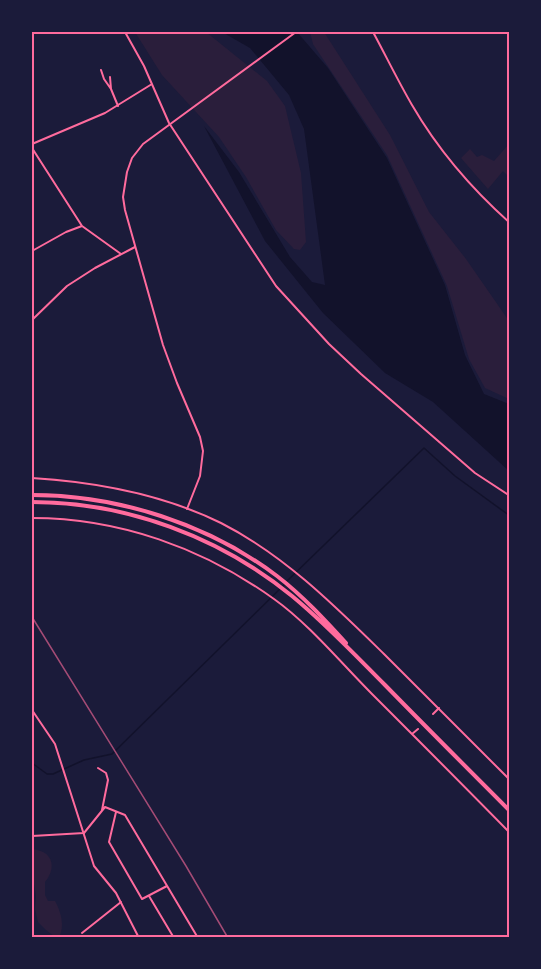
<svg xmlns="http://www.w3.org/2000/svg" width="541" height="969" font-family="Poppins,sans-serif">
<style>
.green{fill:#2a1e3b}
.water{fill:#12122b}
.lines{fill:none;stroke-linecap:round;stroke-linejoin:round}
.stream{stroke:#12122b;stroke-width:1.5}
.minor{stroke:#ff6b9d;stroke-width:2}
.tertiary{stroke:#ff6b9d;stroke-width:2}
.trunk{stroke:#ff6b9d;stroke-width:4}
.rail{stroke:#a44b75;stroke-width:1.5}
.neatline{fill:none;stroke:#ff6b9d;stroke-width:2}
</style>
<rect width="100%" height="100%" fill="#1b1b3a"/>
<path class="green" d="M 135,32 L 206,32 L 267,81 L 285,106 L 301,173 L 306,242 L 300,250 L 294,249 L 276,230 L 246,177 L 219,137 L 162,75 Z
M 310,32 L 324,32 L 390,135 L 429,212 L 466,259 L 509,321 L 509,399 L 485,388 L 469,359 L 447,286 L 387,155 L 313,44 Z
M 509,144 L 509,177 L 503,171 L 488,189 L 461,158 L 470,149 L 477,157 L 482,155 L 494,161 Z
M 32,849 C 53,851 57,867 45,882 L 45,895 L 48,901 L 55,901 C 61,912 65,926 59,937 L 55,937 L 46,930 L 38,922 L 35,909 L 36,896 L 32,872 Z"/>
<path class="water" d="M 222,32 L 297,32 L 328,68 L 387,158 L 445,285 L 465,355 L 484,394 L 509,404 L 509,471 L 433,402 L 385,373 L 323,313 L 265,241 L 204,126 L 239,172 L 290,257 L 312,282 L 325,285 L 304,129 L 289,95 L 250,48 Z"/>
<g class="lines">
<path class="stream" d="M 287,581 L 424,448 L 455,476 L 510,516
M 32,763 L 47,774 L 53,774 L 84,760 L 112,754 L 284,585"/>
<path class="minor" d="M 125,32 L 144,66 L 169,123 L 276,286 L 329,344 L 361,374 L 475,473 L 510,496
M 373,32 C 386,56 398,81 412,105 C 437,148 473,190 510,223
M 101,70 L 104,79 L 111,89
M 110,77 L 111,89 L 118,106
M 32,144 L 105,113 L 152,84
M 32,148 L 82,226 L 121,254
M 32,251 L 66,232 L 82,226
M 32,478 C 97,482 162,494 221,523 C 284,555 334,605 384,654 C 426,696 468,738 510,780
M 32,518 C 119,518 203,548 274,599 C 309,624 341,663 372,694 C 418,740 464,786 510,833
M 433,714 L 439,708
M 412,734 L 418,729
M 98,768 L 106,773 L 108,780 L 102,810
M 116,812 L 109,842 L 142,899 L 167,886
M 32,836 L 84,833 L 105,807 L 125,815 L 198,938
M 149,896 L 174,938
M 82,933 L 121,902"/>
<path class="tertiary" d="M 32,320 L 67,286 L 95,268 L 135,247
M 187,509 L 200,476 L 203,451 L 200,437 L 177,383 L 163,345 L 125,210 L 123,197 L 127,172 L 132,158 L 143,144 L 296,32
M 32,710 L 55,744 L 94,866 L 116,893 L 139,938"/>
<path class="trunk" d="M 32,495 C 118,495 208,524 277,576 C 303,596 325,620 346,643
M 32,502 C 126,502 220,537 292,596 C 325,623 355,655 385,685 C 426,727 468,769 510,811"/>
<path class="rail" d="M 32,617 L 186,866 L 228,938"/>
</g>
<rect width="541" height="969" fill="none" stroke="#1b1b3a" stroke-width="66"/>
<rect x="33" y="33" width="475" height="903" class="neatline"/>
</svg>
